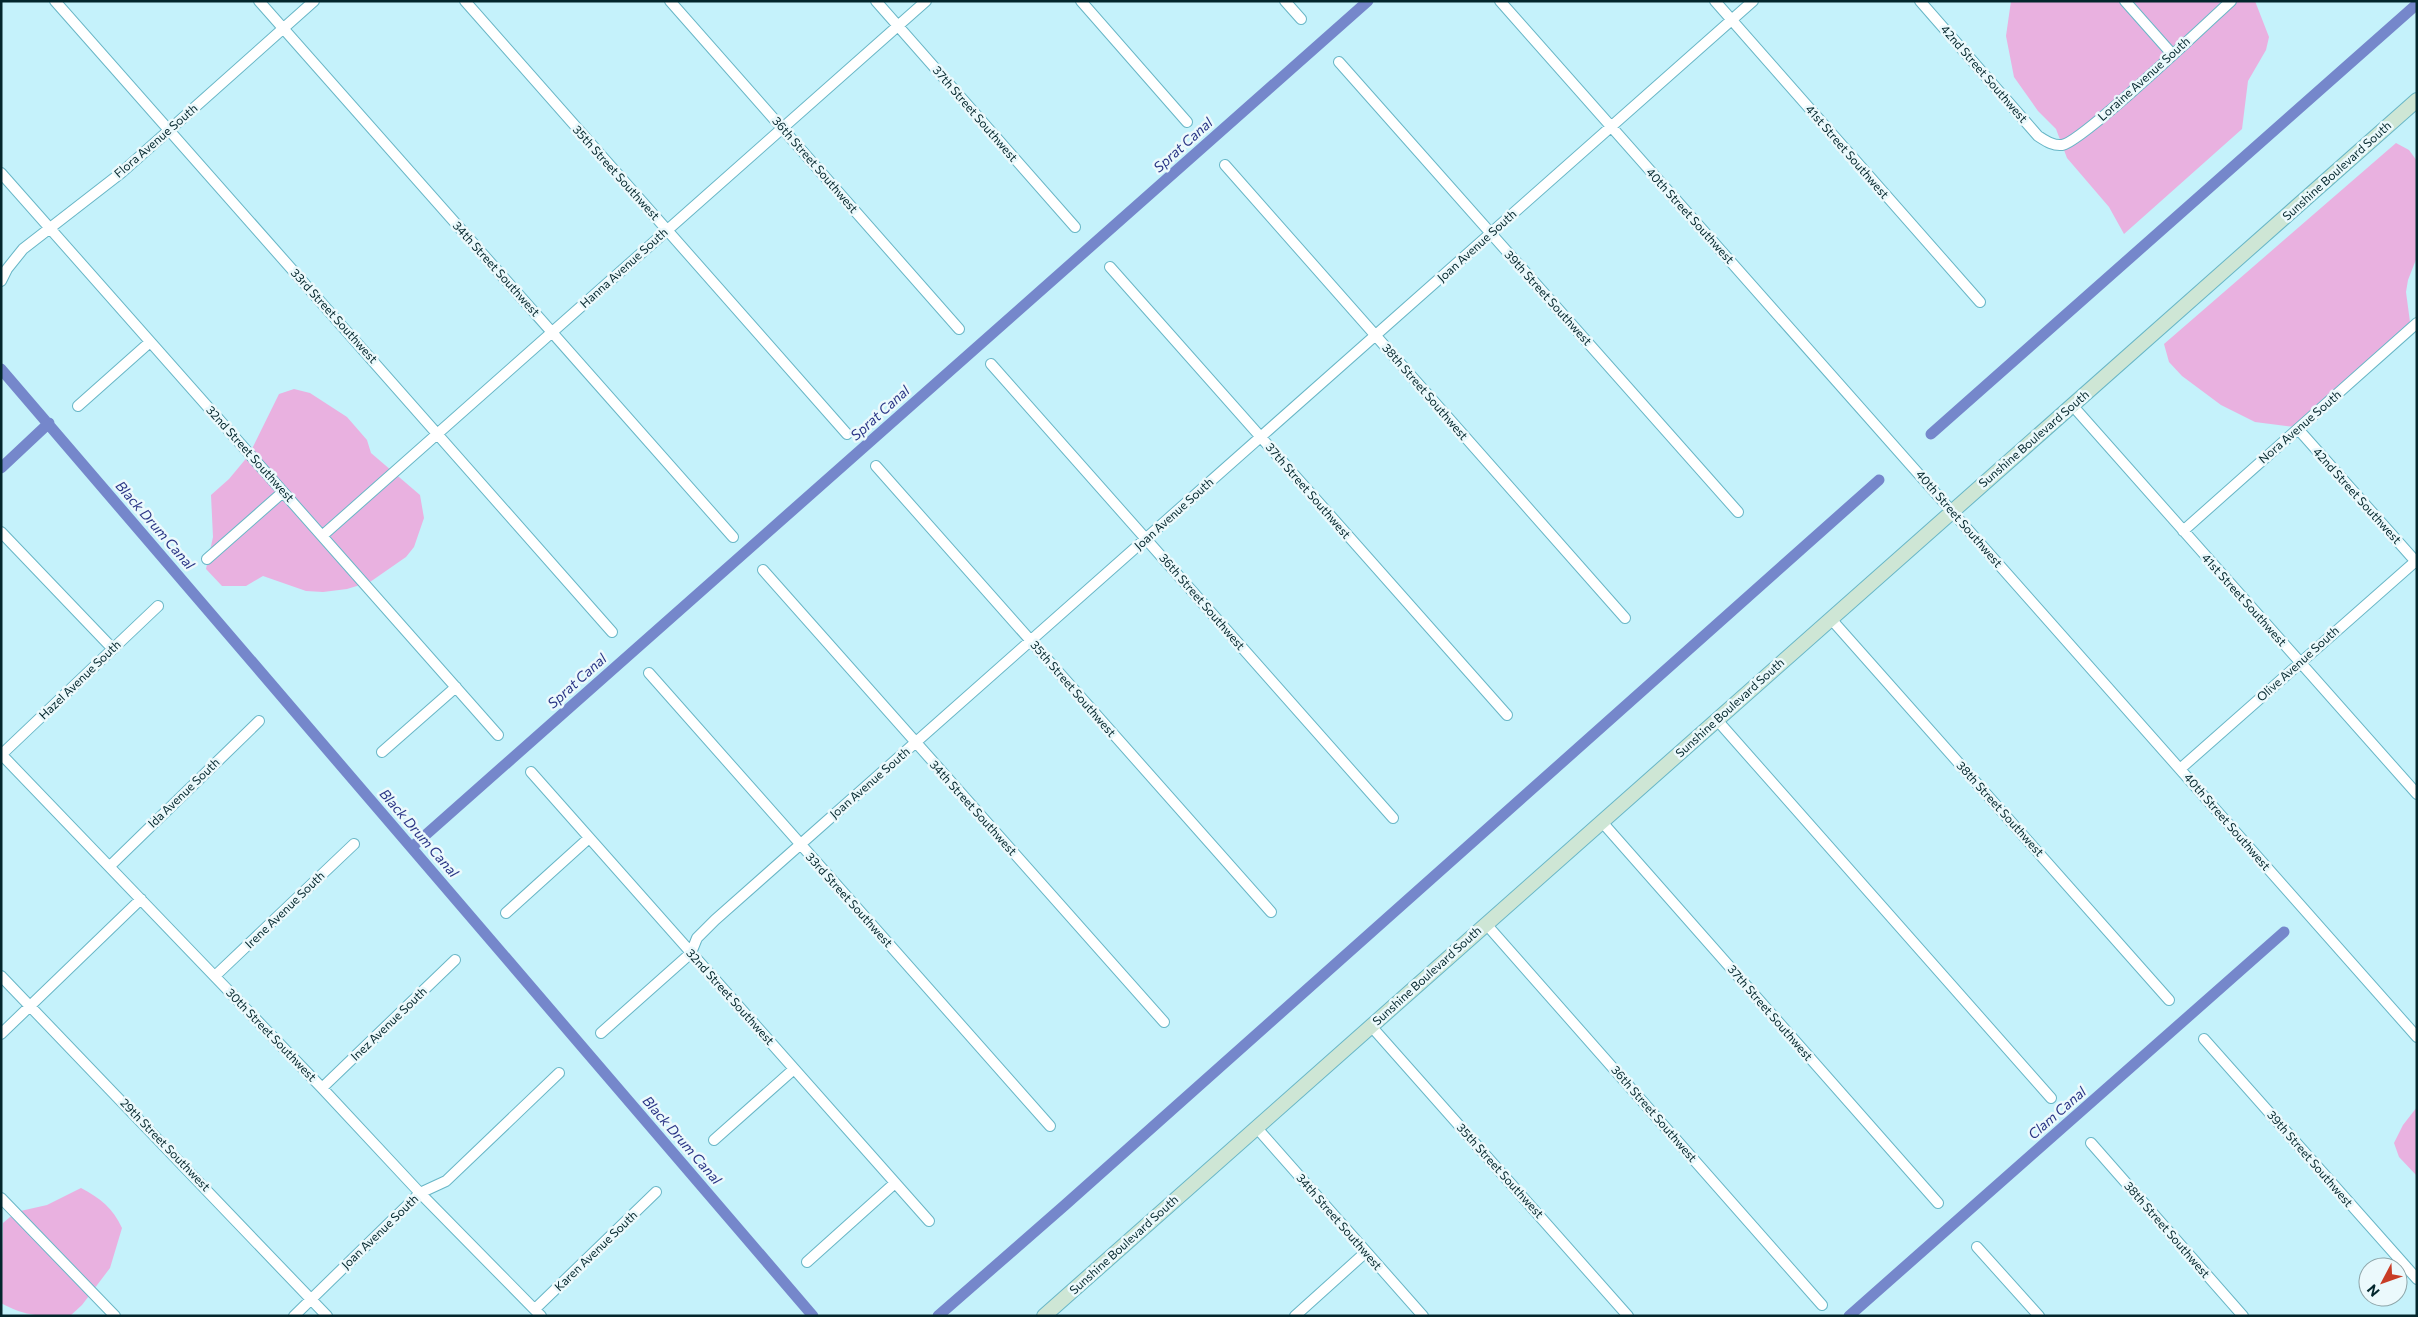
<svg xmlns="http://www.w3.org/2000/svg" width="2418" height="1317" font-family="Commissioner,sans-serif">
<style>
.green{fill:#e9b1e0}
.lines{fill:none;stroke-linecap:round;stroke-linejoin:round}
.canal{stroke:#7587cb;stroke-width:11}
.street-casing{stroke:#68b6c6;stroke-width:12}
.secondary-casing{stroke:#68b6c6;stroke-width:16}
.street{stroke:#fff;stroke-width:10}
.secondary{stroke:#cee6d5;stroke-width:14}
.labels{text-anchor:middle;stroke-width:5;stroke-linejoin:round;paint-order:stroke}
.street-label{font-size:12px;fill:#03262c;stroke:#ebf9fc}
.water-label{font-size:14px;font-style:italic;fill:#293485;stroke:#ebf9fc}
</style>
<rect width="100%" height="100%" fill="#c5f2fb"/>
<path class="green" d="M 2011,1 L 2255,1 L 2269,37 L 2266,50 L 2248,81 L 2242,129 L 2124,234 L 2109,207 L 2067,158 L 2056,129 L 2038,111 L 2014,77 L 2006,36 Z
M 2396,143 L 2409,150 L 2417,161 L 2417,257 L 2408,280 L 2406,292 L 2410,322 L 2295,427 L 2255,422 L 2221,405 L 2182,376 L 2169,362 L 2164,344 Z
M 294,389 L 310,393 L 347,417 L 367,440 L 371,453 L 420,495 L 424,518 L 414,547 L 406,557 L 370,582 L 347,589 L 323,592 L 306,591 L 263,576 L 246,586 L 222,586 L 206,569 L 213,537 L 211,495 L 229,479 L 249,455 L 279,394 Z
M 2417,1107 L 2417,1176 L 2399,1157 L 2394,1143 L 2403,1125 Z
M 81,1188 C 100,1198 113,1208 122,1228 L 110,1268 L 82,1305 L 70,1316 C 42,1316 26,1317 1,1303 L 3,1223 L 16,1212 L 47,1205 Z"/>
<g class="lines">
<path class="canal" d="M 1,369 L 813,1316
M 1931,434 L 2417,4
M 1,468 L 49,423
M 412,847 L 1368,1
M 938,1316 L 1065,1205 L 1879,480
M 1849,1316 L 2284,932"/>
<g class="street-casing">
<path id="street" d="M 55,1 L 612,632
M 259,1 L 733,537
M 465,1 L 847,434
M 670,1 L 959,329
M 876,1 L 1075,227
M 1081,1 L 1187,122
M 1285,1 L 1301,19
M 1500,1 L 2417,1037
M 1715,1 L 1980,302
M 1920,1 L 2038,136 C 2046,141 2053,146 2062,145 C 2082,142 2207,23 2231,1
M 2125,1 L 2172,54
M 1339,62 L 1738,512
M 1225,165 L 1625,618
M 1,173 L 498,735
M 1110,267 L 1507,715
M 1,281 L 7,269 L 23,249 L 121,173 L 314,1
M 991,364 L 1393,818
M 2072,405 L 2417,794
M 78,406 L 150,342
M 2298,429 L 2417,563
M 876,466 L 1271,912
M 2183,531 L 2417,323
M 1,532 L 113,649
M 322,536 L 926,1
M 207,559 L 283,492
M 763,570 L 1164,1022
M 1831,619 L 2169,1000
M 649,673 L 1050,1126
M 1717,720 L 2051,1098
M 382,752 L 456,687
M 1,754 L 322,1088 L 420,1193 L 541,1316
M 2,754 L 158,606
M 2180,769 L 2417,560
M 531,772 L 929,1221
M 1602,822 L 1938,1203
M 110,866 L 259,721
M 506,913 L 589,838
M 1486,924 L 1822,1305
M 1,976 L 327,1316
M 215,976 L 354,844
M 1371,1026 L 1628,1316
M 601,1033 L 691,953 L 697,938 L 715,920 L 1753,1
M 1,1034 L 141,899
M 2204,1039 L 2417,1279
M 322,1088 L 455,960
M 1256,1127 L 1423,1316
M 714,1140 L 794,1069
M 2091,1143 L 2243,1316
M 1,1198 L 115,1316
M 1977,1247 L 2039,1316
M 807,1262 L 895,1183
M 535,1309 L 656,1192
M 294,1316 L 420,1193 L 446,1181 L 559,1073
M 1295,1316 L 1366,1252"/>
</g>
<g class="secondary-casing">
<path id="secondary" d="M 1044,1316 L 2417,100"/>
</g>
<use href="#street" class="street"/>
<use href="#secondary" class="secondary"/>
</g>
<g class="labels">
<g class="street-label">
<text transform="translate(1984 74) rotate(49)" y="4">42nd Street Southwest</text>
<text transform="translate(2144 79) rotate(-42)" y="4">Loraine Avenue South</text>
<text transform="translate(975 114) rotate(49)" y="4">37th Street Southwest</text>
<text transform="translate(156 141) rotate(-41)" y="4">Flora Avenue South</text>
<text transform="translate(1847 152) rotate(49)" y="4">41st Street Southwest</text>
<text transform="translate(815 165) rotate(49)" y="4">36th Street Southwest</text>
<text transform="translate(2337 171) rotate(-42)" y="4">Sunshine Boulevard South</text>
<text transform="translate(616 173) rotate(48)" y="4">35th Street Southwest</text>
<text transform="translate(1690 216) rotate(48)" y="4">40th Street Southwest</text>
<text transform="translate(1477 246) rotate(-42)" y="4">Joan Avenue South</text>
<text transform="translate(624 268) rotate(-42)" y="4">Hanna Avenue South</text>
<text transform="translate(496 269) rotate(48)" y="4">34th Street Southwest</text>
<text transform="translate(1548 298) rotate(48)" y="4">39th Street Southwest</text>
<text transform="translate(334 316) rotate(48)" y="4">33rd Street Southwest</text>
<text transform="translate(1425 392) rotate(49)" y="4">38th Street Southwest</text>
<text transform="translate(2300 427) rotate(-41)" y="4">Nora Avenue South</text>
<text transform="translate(2034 439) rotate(-41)" y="4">Sunshine Boulevard South</text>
<text transform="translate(250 454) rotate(48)" y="4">32nd Street Southwest</text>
<text transform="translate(1308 491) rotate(49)" y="4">37th Street Southwest</text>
<text transform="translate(2357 496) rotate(48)" y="4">42nd Street Southwest</text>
<text transform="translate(1174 514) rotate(-42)" y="4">Joan Avenue South</text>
<text transform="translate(1959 519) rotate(49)" y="4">40th Street Southwest</text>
<text transform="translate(2244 600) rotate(48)" y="4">41st Street Southwest</text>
<text transform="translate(1202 602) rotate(49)" y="4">36th Street Southwest</text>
<text transform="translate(2298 664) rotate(-42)" y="4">Olive Avenue South</text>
<text transform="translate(80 680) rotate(-44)" y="4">Hazel Avenue South</text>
<text transform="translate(1073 689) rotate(49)" y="4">35th Street Southwest</text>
<text transform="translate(1730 708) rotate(-42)" y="4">Sunshine Boulevard South</text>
<text transform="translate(870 783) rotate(-41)" y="4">Joan Avenue South</text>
<text transform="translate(184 793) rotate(-44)" y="4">Ida Avenue South</text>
<text transform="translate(973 808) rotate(48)" y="4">34th Street Southwest</text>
<text transform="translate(2000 809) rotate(48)" y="4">38th Street Southwest</text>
<text transform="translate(2227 822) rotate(49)" y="4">40th Street Southwest</text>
<text transform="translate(849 900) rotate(48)" y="4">33rd Street Southwest</text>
<text transform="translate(285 910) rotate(-44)" y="4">Irene Avenue South</text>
<text transform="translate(1427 976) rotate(-42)" y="4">Sunshine Boulevard South</text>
<text transform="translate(730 997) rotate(48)" y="4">32nd Street Southwest</text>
<text transform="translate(1770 1013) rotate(49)" y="4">37th Street Southwest</text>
<text transform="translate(389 1024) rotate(-44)" y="4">Inez Avenue South</text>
<text transform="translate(271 1035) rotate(46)" y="4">30th Street Southwest</text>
<text transform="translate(1654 1114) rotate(49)" y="4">36th Street Southwest</text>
<text transform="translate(165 1145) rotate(46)" y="4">29th Street Southwest</text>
<text transform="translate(2310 1159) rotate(49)" y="4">39th Street Southwest</text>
<text transform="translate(1500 1171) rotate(48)" y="4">35th Street Southwest</text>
<text transform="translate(1339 1222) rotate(49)" y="4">34th Street Southwest</text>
<text transform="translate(2167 1230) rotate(49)" y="4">38th Street Southwest</text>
<text transform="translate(380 1232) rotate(-44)" y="4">Joan Avenue South</text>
<text transform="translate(1124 1245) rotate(-42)" y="4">Sunshine Boulevard South</text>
<text transform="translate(596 1251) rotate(-44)" y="4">Karen Avenue South</text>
</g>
<g class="water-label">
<text transform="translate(1183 145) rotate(-42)" y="5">Sprat Canal</text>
<text transform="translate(880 413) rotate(-42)" y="5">Sprat Canal</text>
<text transform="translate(155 525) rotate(49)" y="5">Black Drum Canal</text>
<text transform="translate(577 681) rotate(-42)" y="5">Sprat Canal</text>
<text transform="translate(419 833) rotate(49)" y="5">Black Drum Canal</text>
<text transform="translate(2057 1113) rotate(-41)" y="5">Clam Canal</text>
<text transform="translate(682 1140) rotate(49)" y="5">Black Drum Canal</text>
</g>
</g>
<rect width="2418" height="1317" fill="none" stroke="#03262c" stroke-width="5"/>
<g transform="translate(2383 1282) rotate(229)"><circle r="24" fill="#ebf9fc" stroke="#8ea5a9"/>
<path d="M0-4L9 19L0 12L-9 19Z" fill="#c83d26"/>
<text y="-8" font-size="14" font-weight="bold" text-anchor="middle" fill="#03262c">N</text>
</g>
</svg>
